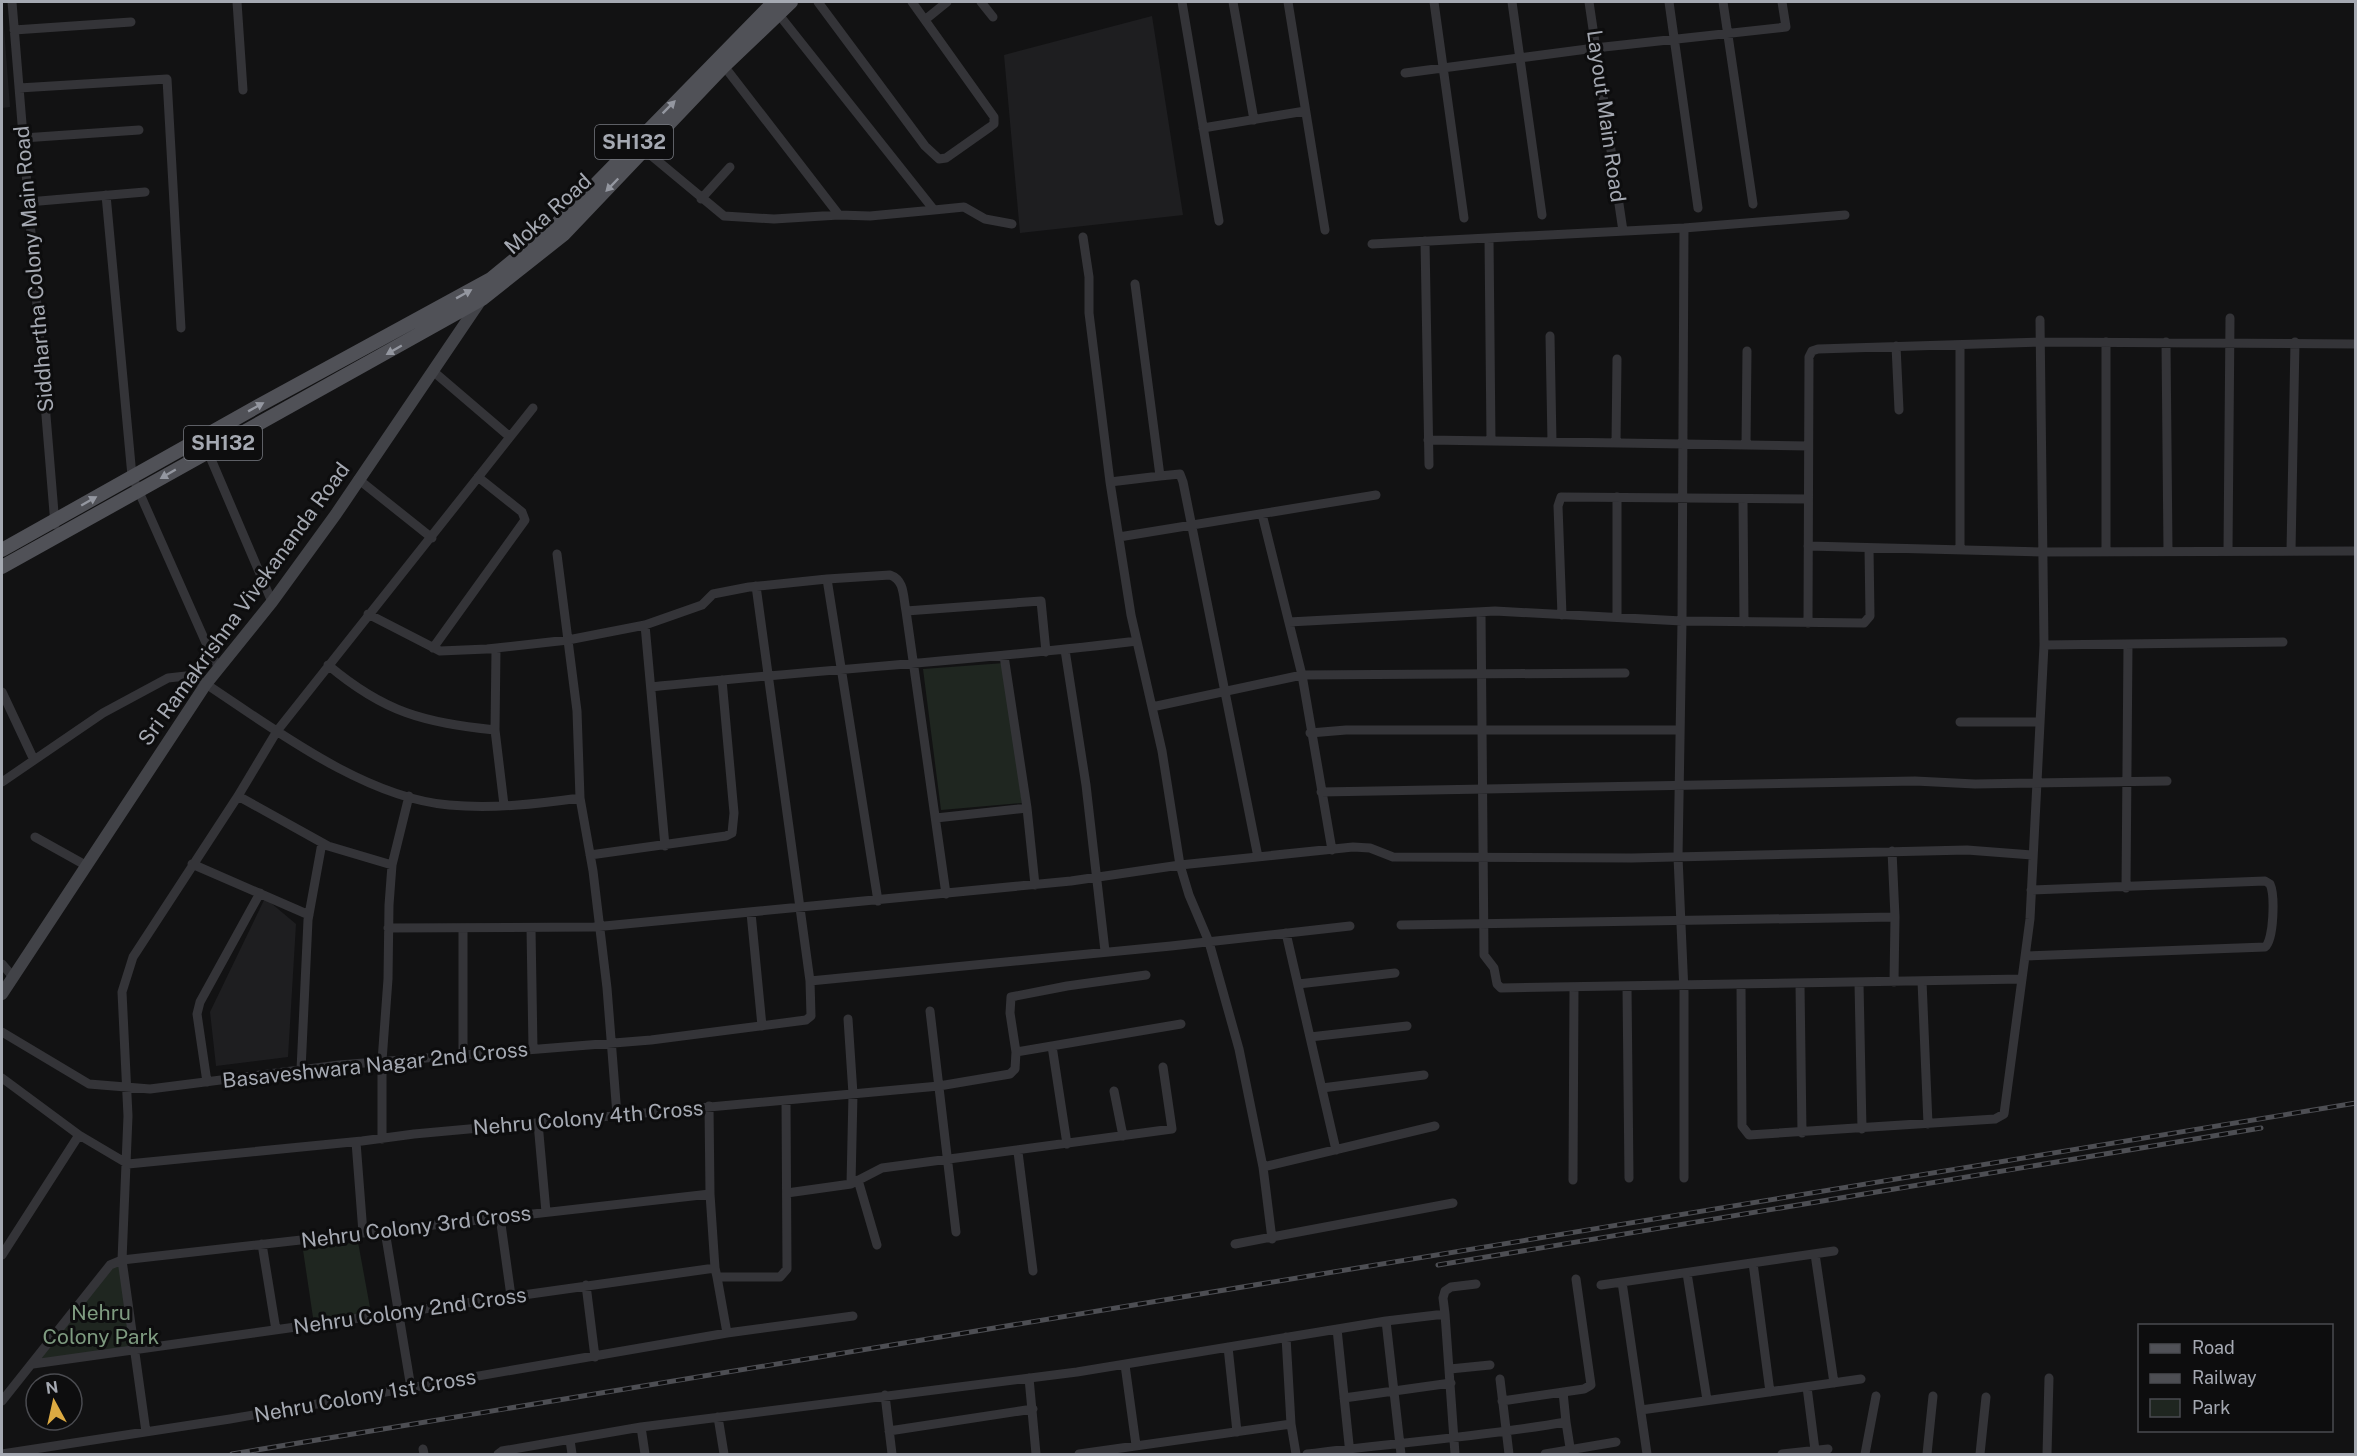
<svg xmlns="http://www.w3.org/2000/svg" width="2357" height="1456" font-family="'Public Sans',sans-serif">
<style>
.built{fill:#1e1e20}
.green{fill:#1f2620}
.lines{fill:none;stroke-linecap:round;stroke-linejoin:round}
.street{stroke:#343438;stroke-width:9}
.secondary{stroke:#424348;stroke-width:12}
.primary{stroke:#505157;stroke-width:14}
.rail-casing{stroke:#4d4e53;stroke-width:5}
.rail{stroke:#0d0d0e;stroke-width:3;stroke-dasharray:9;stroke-linecap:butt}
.oneway{fill:#9497a0}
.labels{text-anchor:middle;stroke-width:6;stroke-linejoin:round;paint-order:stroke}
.shield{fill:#0d0d0e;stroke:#777a81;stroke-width:1.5}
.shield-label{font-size:20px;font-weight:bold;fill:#a5a9b2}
.street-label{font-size:21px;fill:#a5a9b2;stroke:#0d0d0e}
.park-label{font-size:21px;fill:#7e9b80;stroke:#0d0d0e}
</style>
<rect width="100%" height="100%" fill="#121213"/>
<path class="built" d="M 2,2 L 10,107 L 2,108 Z
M 1152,16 L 1183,215 L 1020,233 L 1004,55 Z
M 265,898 L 296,924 L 288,1057 L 216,1066 L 210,1012 Z"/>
<path class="green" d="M 1005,663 L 1022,803 L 941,810 L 923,669 Z
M 358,1242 L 371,1313 L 314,1324 L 303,1250 Z
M 120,1265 L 134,1350 L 38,1361 L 111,1267 Z"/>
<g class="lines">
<path class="street" d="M 12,2 L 55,525
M 237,2 L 243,90
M 818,2 L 925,146 L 939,159 L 946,158 L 990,127 L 994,124 L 994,117 L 912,2
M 981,2 L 993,17
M 1182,2 L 1219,221
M 1233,2 L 1254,120
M 1288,2 L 1325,230
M 1434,2 L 1464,218
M 1512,2 L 1542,215
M 1589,2 L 1623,231
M 1669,2 L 1698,208
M 1723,2 L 1753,204
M 776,11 L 934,210 L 964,207 L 985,219 L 1012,224
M 926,19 L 947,2
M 14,30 L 131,22
M 724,66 L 839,215
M 1405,73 L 1595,48 L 1786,27 L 1782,2
M 19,88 L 167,79 L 181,328
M 1203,128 L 1305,111
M 23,138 L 139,130
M 641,147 L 724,216 L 774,219 L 839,215 L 870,216 L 934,210
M 106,195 L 132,476 L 214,661 L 221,665
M 701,199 L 730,167
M 28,202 L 145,192
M 1684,228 L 1682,621 L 1678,857 L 1684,992 L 1684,1178
M 1083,237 L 1089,277 L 1089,313 L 1110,482 L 1131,615 L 1162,751 L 1180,865 L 1189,895 L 1209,942 L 1239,1049 L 1263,1167 L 1272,1239
M 1489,238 L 1491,441
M 1425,241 L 1429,465
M 1372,244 L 1684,228 L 1845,215
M 1135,284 L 1160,476 L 1180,474 L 1183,482 L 1258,857
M 1550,336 L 1552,442
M 2166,342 L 2168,551
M 1960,345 L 1960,550
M 1896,346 L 1899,410
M 434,372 L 510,437
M 1428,440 L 1808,446
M 1616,443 L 1617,359
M 1746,445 L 1747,351
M 208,452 L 272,602
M 358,479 L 432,538
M 1110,482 L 1160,476
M 1617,497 L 1617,617
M 1743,499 L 1744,622
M 1262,514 L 1302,675 L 1332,850
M 1119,537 L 1376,495
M 1808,546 L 2042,552 L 2356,551
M 2106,551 L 2106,342
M 2228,551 L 2230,318
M 2291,551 L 2295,342
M 557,554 L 577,711 L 580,798 L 593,871 L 607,988 L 617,1115
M 827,579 L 890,575 C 905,580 903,597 906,611 L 1041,601 L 1046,652
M 906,611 L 946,894
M 1481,612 L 1484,955 L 1494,968 L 1497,984 L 1501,988 L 2022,979
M 368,614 L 440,651 L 487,649 L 568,640 L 645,625 L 702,605 L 713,594 L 749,587 L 827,579 L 878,901
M 1562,615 L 1558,506 L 1561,497 L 1808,499
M 1289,622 L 1495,611 L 1682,621 L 1864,623 L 1870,616 L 1869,548
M 1808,623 L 1809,357 L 1812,351 L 1818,349 L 2040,342 L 2356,344
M 645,625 L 665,846
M 2044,645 L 2283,642
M 433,648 L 525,520 L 522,512 L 478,477
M 496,649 L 495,730 L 504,805
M 1065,650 L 1086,785 L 1105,951
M 328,665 C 385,713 423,722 495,730
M 651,687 C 813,670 975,661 1137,641
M 2,692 L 34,760
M 1152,707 L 1302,675 L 1625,673
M 1960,722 L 2040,722
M 1310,733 L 1346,730 L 1680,730
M 2,782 L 103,713 L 168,678 L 186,676 L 206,684 C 274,729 365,798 449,805 C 493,809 537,804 580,798
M 1321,792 L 1915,781 L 1975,784 L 2167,781
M 238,796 L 328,846 L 392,865
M 1027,808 L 1035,885
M 936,818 L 1027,808 L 1004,656
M 35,837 L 87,866
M 1892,851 L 1895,917
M 590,855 L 726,836 L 732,833 L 734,813 L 722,680
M 192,864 L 309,915
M 2126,888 L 2128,644
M 751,913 L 762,1026
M 1401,925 L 1895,917 L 1894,982
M 388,928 L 594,927 L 1071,881 L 1180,865 L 1353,847 L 1370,848 L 1393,857 L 1632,858 L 1967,850 L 2032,855
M 531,928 L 533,1049
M 1286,933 L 1336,1150
M 2025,956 L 2265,947 C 2274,940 2275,895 2270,884 L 2265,881 L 2031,890
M 2,964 L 13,977
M 810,981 L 1171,946 L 1350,926
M 1922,981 L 1928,1124
M 1859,983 L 1862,1129
M 1298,984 L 1395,973
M 1800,984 L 1802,1133
M 1741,985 L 1742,1126 L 1749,1135 L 1995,1119 L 2004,1114 L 2030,919 L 2044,645 L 2040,320
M 1627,987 L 1629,1178
M 930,1011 L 956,1232
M 848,1019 L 853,1094 L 851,1184
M 2,1032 L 89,1084 L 150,1089 L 339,1065 L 651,1040 L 806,1020 L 811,1016 L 810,981 L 756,586
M 1310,1037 L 1407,1026
M 1052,1046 L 1067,1144
M 1016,1052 L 1010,1013 L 1011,997 L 1067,986 L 1146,975
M 463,1055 L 463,928
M 301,1070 L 308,920 L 322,843
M 2,1078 L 79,1135 L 128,1164 L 362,1141 L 414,1134 L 939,1086 L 1010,1074 L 1015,1069 L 1016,1052 L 1181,1024
M 207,1082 L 197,1014 L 200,1002 L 260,893
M 1322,1088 L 1424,1075
M 1114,1091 L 1123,1136
M 709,1106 L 710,1194 L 715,1268
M 538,1123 L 546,1212
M 382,1139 L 382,1061 L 388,979 L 389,905 L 392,865 L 409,796
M 356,1142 L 363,1233
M 1018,1152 L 1033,1271
M 1263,1167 L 1435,1126
M 858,1180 L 877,1245
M 1573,1180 L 1574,988
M 787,1193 L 851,1184 L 882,1168 L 1172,1129 L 1163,1067
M 500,1217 L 511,1296
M 385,1231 L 411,1388
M 262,1244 L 276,1330
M 1235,1244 L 1453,1203
M 1815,1254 L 1834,1383
M 2,1255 L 79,1135
M 1753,1263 L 1770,1392
M 1687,1273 L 1707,1400
M 717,1277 L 727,1333
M 1622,1282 L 1647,1454
M 586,1285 L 595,1357
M 1601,1285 L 1834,1251
M 1445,1314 L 1455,1454
M 1386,1321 L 1401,1454
M 1337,1329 L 1350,1454
M 1286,1337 L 1291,1424
M 1228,1347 L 1237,1432
M 33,1364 L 715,1268 L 717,1277 L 780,1277 L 787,1269 L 786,1101
M 1125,1365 L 1136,1445
M 1450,1369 L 1490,1365
M 1029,1378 L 1036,1454
M 1500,1379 L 1509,1454
M 1807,1387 L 1815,1450
M 885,1395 L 892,1454
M 1344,1398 L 1451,1383
M 2,1401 L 110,1265 L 122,1260 L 128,1116 L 122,992 L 133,957 L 238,796 L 277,731 L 533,408
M 1502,1401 L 1584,1389 L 1591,1385 L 1576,1279
M 1641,1410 L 1861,1379
M 718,1417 L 724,1454
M 1566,1422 L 1571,1454
M 641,1427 L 645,1454
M 889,1431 L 1033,1409
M 146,1432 L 122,1260 L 710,1194
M 570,1440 L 572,1454
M 423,1449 L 424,1454
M 2,1454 L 230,1419 L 727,1333 L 853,1316
M 498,1454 L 502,1451 L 641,1427 L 1077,1372 L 1386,1321 L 1445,1314 L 1443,1298 L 1445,1291 L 1451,1287 L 1476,1284
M 1079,1454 L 1291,1424 L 1296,1454
M 1307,1454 C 1394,1443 1480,1437 1566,1422 L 1563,1392
M 1545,1454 L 1616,1442
M 1782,1454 L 1828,1449
M 1865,1454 L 1876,1396
M 1927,1454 L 1933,1396
M 1980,1454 L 1986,1397
M 2047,1454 L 2049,1378"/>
<path class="secondary" d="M 2,994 L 206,684 L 272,602 L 336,514 L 483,297"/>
<path class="primary" d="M 2,550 L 258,406 L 491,279 L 553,228 L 774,2
M 2,567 L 482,299 L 564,234 L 724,66 L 791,2"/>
<g class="rail-casing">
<path id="rail" d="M 1438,1265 L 2261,1128
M 232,1454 L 2356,1103"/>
</g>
<use href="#rail" class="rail"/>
</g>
<defs><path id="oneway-solid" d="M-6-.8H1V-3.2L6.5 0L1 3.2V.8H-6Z" transform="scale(1.5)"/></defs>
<g class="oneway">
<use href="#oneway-solid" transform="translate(669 107) rotate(-45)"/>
<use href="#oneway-solid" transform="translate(612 185) rotate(134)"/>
<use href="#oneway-solid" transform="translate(464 294) rotate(-29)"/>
<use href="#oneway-solid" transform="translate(394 350) rotate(150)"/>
<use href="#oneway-solid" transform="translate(256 407) rotate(-29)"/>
<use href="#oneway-solid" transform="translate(168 474) rotate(150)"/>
<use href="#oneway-solid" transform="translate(89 501) rotate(-30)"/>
</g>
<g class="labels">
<g class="shield">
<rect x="595" y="125" width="78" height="34" rx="4.5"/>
<rect x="184" y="426" width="78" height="34" rx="4.5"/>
</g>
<g class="shield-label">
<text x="634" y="149">SH132</text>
<text x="223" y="450">SH132</text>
</g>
<g class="street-label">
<text transform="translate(1606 116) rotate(82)" y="7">Layout Main Road</text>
<text transform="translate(548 214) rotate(-42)" y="7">Moka Road</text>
<text transform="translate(34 269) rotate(-95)" y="7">Siddhartha Colony Main Road</text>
<text transform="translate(244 604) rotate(-54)" y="7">Sri Ramakrishna Vivekananda Road</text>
<text transform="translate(375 1065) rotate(-6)" y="7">Basaveshwara Nagar 2nd Cross</text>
<text transform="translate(588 1118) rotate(-5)" y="7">Nehru Colony 4th Cross</text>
<text transform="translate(416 1227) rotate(-7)" y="7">Nehru Colony 3rd Cross</text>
<text transform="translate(410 1311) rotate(-8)" y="7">Nehru Colony 2nd Cross</text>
<text transform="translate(365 1396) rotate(-10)" y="7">Nehru Colony 1st Cross</text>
</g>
<g class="park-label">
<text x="101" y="1320">Nehru<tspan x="101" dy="24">Colony Park</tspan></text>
</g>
</g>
<rect width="2357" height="1456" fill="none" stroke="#a5a9b2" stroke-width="6"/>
<rect x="2138" y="1324" width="195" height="108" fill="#0d0d0e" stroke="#4a4b50" stroke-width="1.5"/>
<rect x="2150" y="1344" width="30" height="9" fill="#505157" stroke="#4a4b50" stroke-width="1.5"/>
<text x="2192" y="1354" font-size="18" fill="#a5a9b2">Road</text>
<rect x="2150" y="1374" width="30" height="9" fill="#4d4e53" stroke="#4a4b50" stroke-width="1.5"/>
<text x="2192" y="1384" font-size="18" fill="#a5a9b2">Railway</text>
<rect x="2150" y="1399" width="30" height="18" fill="#1f2620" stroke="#4a4b50" stroke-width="1.5"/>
<text x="2192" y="1414" font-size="18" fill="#a5a9b2">Park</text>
<g transform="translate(54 1402) rotate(352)"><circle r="28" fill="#0d0d0e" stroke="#4a4b50" stroke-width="1.5"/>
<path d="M0-4.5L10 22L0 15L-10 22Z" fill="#dcaa42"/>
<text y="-9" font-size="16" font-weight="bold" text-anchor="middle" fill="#a5a9b2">N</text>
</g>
</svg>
